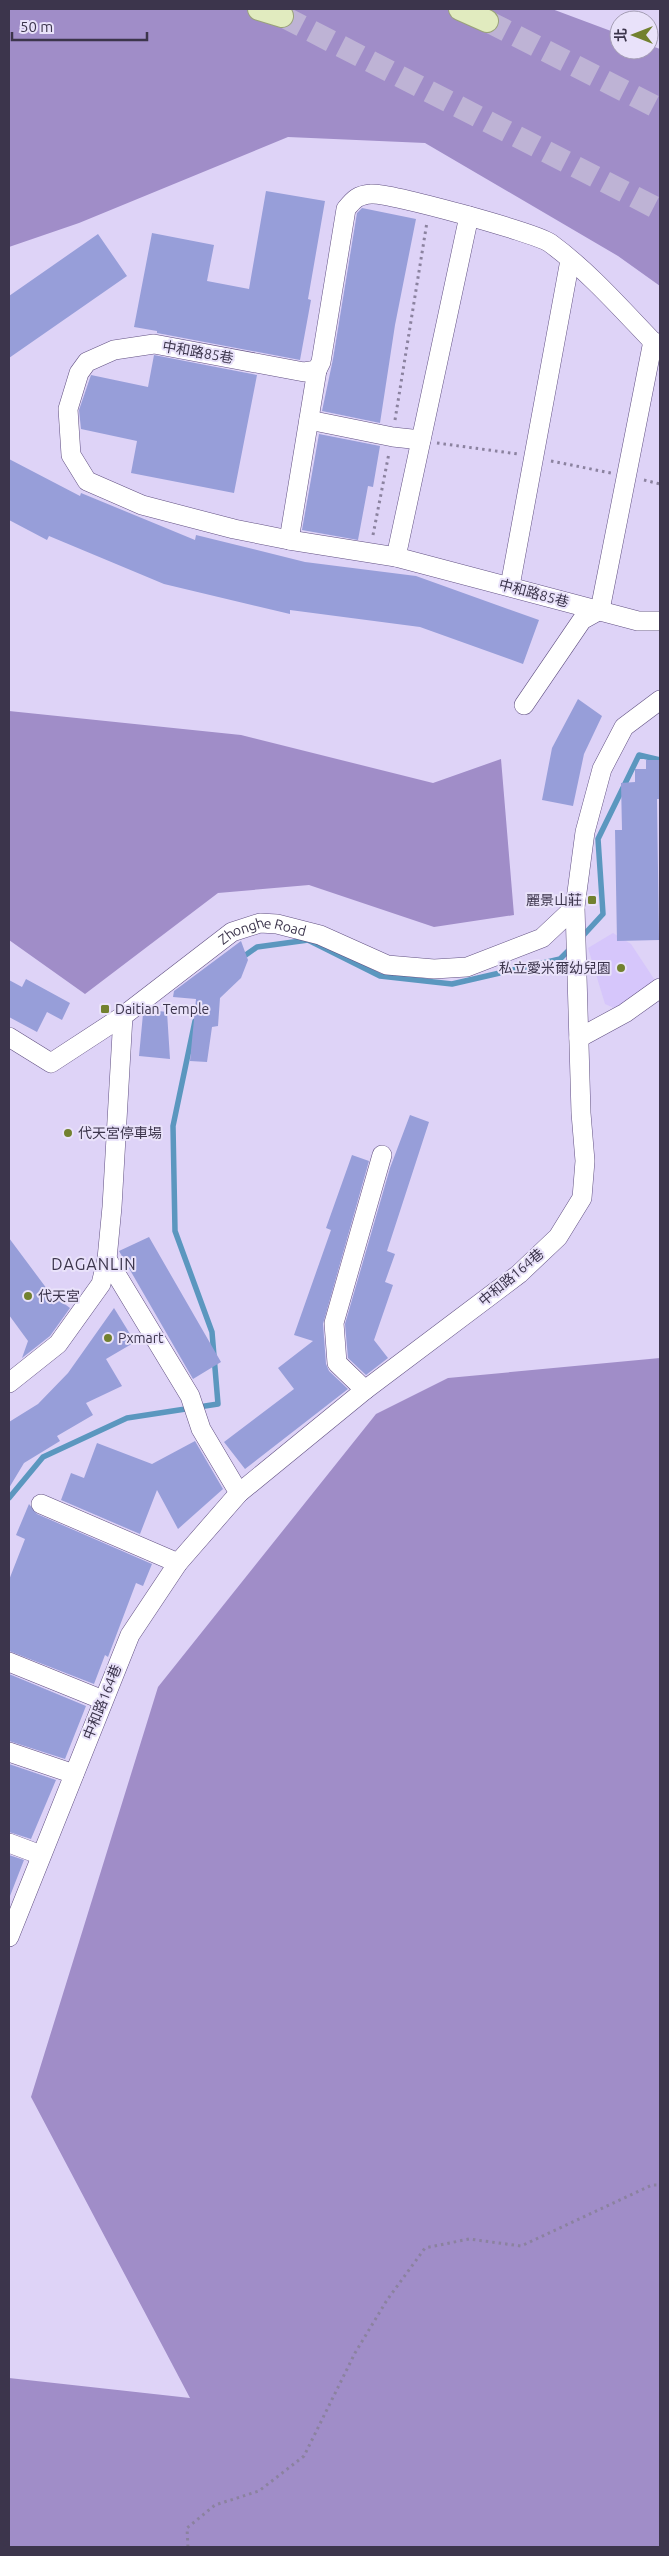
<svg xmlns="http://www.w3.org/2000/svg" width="669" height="2556" font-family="Ubuntu,'Noto Sans TC',sans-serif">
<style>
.built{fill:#d6c6fb}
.forest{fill:#a08dc8}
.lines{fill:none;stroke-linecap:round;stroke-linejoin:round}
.stream{stroke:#5b97bf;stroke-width:5.5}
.building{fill:#979ed9}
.major-tunnel{stroke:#beb3d5;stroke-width:22;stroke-dasharray:22 11;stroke-linecap:butt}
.minor-casing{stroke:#615082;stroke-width:20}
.major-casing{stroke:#9aa27b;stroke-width:24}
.path{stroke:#8b829f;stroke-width:3;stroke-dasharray:2.5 4;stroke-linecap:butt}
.minor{stroke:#fff;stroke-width:19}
.major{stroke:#e1ebbf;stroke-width:22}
.poi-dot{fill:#72812f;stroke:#e9e2fa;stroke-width:2}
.labels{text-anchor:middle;stroke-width:4;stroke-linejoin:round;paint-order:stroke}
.street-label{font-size:14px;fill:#3c354c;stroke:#e9e2fa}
.poi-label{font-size:14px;fill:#3c354c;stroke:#e9e2fa;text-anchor:start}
.quarter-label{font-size:16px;letter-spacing:1px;fill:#3c354c;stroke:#e9e2fa}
</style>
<rect width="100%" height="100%" fill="#ded3f7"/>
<path class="built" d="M 613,933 L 631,944 L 660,988 L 625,1013 L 605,1004 L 588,948 Z"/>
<path class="forest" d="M 9,9 L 552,9 L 619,34 L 619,50 L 649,50 L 649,45 L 660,49 L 660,286 L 618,256 L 425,143 L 288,137 L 79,223 L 9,247 Z
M 9,711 L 241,735 L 433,783 L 501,759 L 514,915 L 434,927 L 309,885 L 218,893 L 85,994 L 9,940 Z
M 660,1358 L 660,2547 L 9,2547 L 9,2378 L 190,2398 L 31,2097 L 158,1687 L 376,1414 L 448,1378 Z"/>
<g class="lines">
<path class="stream" d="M 580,939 L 603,914 L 598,839 L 639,755 L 660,760
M 240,959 L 257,947 L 308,940 L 380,976 L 452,984 L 560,959 L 572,947
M 9,1498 L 43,1457 L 127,1418 L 218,1404 L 212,1332 L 175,1231 L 173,1126 L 195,1021"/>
</g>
<path class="building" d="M 266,191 L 325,201 L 308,299 L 311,300 L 300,360 L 157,333 L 157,331 L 134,327 L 152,233 L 214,245 L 207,281 L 249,289 Z
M 362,208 L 416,219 L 395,325 L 380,423 L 322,411 L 333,359 L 356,219 L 357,213 Z
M 98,234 L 127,276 L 9,358 L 9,296 Z
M 154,355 L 257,375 L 234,493 L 131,473 L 137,441 L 81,429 L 79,410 L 91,375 L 148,387 Z
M 319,434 L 380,446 L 373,487 L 368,486 L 358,540 L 302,530 Z
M 9,459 L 80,496 L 81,493 L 195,540 L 196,535 L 305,562 L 416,576 L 539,620 L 523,664 L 420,627 L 290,610 L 290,614 L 164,584 L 49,536 L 47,540 L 9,520 Z
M 578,699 L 602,716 L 584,754 L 573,806 L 542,800 L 552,748 Z
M 646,760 L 660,760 L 660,799 L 657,799 L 659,940 L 617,941 L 615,830 L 622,830 L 621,783 L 635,782 L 635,769 L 646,769 Z
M 241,941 L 248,960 L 241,978 L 220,998 L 218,1026 L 212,1027 L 207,1062 L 190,1061 L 196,999 L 173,997 L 174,991 Z
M 26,979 L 70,1003 L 62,1020 L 47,1012 L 37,1032 L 9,1017 L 9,980 L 22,987 Z
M 150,1010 L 167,1012 L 170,1059 L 139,1056 L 143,1014 Z
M 410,1115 L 429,1122 L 387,1251 L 395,1254 L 385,1282 L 393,1285 L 374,1340 L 388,1358 L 366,1375 L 348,1358 L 345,1324 L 390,1168 Z
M 352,1155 L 369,1161 L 323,1324 L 326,1364 L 329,1371 L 348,1389 L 245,1469 L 224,1442 L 294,1389 L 278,1368 L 313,1341 L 294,1335 L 331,1230 L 326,1228 Z
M 149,1237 L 221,1362 L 193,1379 L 119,1251 Z
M 9,1238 L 50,1293 L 70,1308 L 50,1336 L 22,1358 L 28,1341 L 9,1315 Z
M 114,1308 L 135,1342 L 106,1359 L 122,1386 L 86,1403 L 93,1415 L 57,1436 L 60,1441 L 24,1463 L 9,1488 L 9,1422 L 38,1404 L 68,1373 Z
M 195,1441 L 223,1489 L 178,1529 L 157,1490 L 140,1534 L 61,1500 L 71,1473 L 84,1478 L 97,1443 L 152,1464 Z
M 29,1504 L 37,1514 L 152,1564 L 143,1586 L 136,1583 L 108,1657 L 105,1655 L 94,1684 L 9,1651 L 9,1580 L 25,1539 L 16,1535 Z
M 9,1674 L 86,1706 L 65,1759 L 9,1741 Z
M 9,1764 L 56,1780 L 31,1839 L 9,1832 Z
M 9,1855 L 24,1860 L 10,1896 L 9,1896 Z"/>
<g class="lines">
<path class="major-tunnel" d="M 282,16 L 660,210
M 487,21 L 660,109"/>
<g class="minor-casing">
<g id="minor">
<path d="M 660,349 C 625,313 591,273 550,243 C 536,233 388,192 371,194 C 358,195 354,199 346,209 L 321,362 L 317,370 L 304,372 L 154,344 L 114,350 L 87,362 L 79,373 L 68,409 L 71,455 L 87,481 L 142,505 L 234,529 L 289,540 L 396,557 L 638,621 L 660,621"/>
<path d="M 309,420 L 393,437 L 421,440"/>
<path d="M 289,540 L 317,370"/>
<path d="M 396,557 L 469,216"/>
<path d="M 510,586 L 570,260"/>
<path d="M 524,705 L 582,620 L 600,610 L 653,341"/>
<path d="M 9,1037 L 51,1063 L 123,1016"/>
<path d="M 579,1038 L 625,1013 L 660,988"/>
<path id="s1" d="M 9,1383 L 58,1344 L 101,1284 L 107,1259 L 112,1207 L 123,1016 L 232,932 L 260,923 L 277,924 L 320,935 L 387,965 L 434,969 L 467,967 L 542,938 L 575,907 L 585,832 L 602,769 L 624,727 L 660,700"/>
<path d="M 365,1390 L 337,1363 L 334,1323 L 382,1155"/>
<path d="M 239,1493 L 365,1390 L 519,1274 L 558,1237 L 582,1198 L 585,1161 L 581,1113 L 575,907"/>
<path d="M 41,1504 L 178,1563"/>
<path d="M 9,1662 L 103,1700"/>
<path d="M 9,1752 L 74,1774"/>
<path d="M 9,1843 L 41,1855"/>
<path d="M 9,1937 L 130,1635 L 178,1563 L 239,1493 L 201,1429 L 190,1396 L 107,1259"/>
</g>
</g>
<g class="major-casing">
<path id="major" d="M 259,9 L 282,16
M 460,9 L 487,21"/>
</g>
<path class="path" d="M 395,420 L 427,222
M 437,443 L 518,454
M 551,461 L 611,473
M 644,480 L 660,484
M 373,535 L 389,453
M 188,2547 L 187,2528 L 215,2505 L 259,2491 L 304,2456 L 355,2353 L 387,2300 L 425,2248 L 469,2239 L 521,2246 L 652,2185 L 660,2185"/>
<use href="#minor" class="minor"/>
<use href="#major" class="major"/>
</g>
<g class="poi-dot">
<rect x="587" y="895" width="10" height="10" rx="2.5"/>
<circle cx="621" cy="968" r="5"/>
<rect x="100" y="1004" width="10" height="10" rx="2.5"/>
<circle cx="68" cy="1133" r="5"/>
<circle cx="28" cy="1296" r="5"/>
<circle cx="108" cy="1338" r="5"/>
</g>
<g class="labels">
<g class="street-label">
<text transform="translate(198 352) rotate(10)" y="5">中和路85巷</text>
<text transform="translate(534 593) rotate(15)" y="5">中和路85巷</text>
<text dy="5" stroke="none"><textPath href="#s1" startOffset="574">Zhonghe Road</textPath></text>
<text transform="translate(511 1277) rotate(-40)" y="5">中和路164巷</text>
<text transform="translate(102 1702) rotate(-68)" y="5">中和路164巷</text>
</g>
<g class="poi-label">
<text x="582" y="905" text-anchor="end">麗景山莊</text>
<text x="611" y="973" text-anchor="end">私立愛米爾幼兒園</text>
<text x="115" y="1014">Daitian Temple</text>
<text x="78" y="1138">代天宮停車場</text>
<text x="38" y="1301">代天宮</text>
<text x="118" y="1343">Pxmart</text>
</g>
<g class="quarter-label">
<text x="94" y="1270">DAGANLIN</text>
</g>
</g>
<rect width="669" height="2556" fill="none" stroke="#3c354c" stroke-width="20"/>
<g transform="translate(634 35) rotate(270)"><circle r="24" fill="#e9e2fa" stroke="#a49db4"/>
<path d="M0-4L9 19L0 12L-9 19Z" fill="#72812f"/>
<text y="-8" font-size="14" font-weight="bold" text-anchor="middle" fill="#3c354c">北</text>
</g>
<path d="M12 32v8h135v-8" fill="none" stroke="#3c354c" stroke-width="2.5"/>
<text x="20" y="32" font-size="15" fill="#3c354c" stroke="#e9e2fa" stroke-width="4" paint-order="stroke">50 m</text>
</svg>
